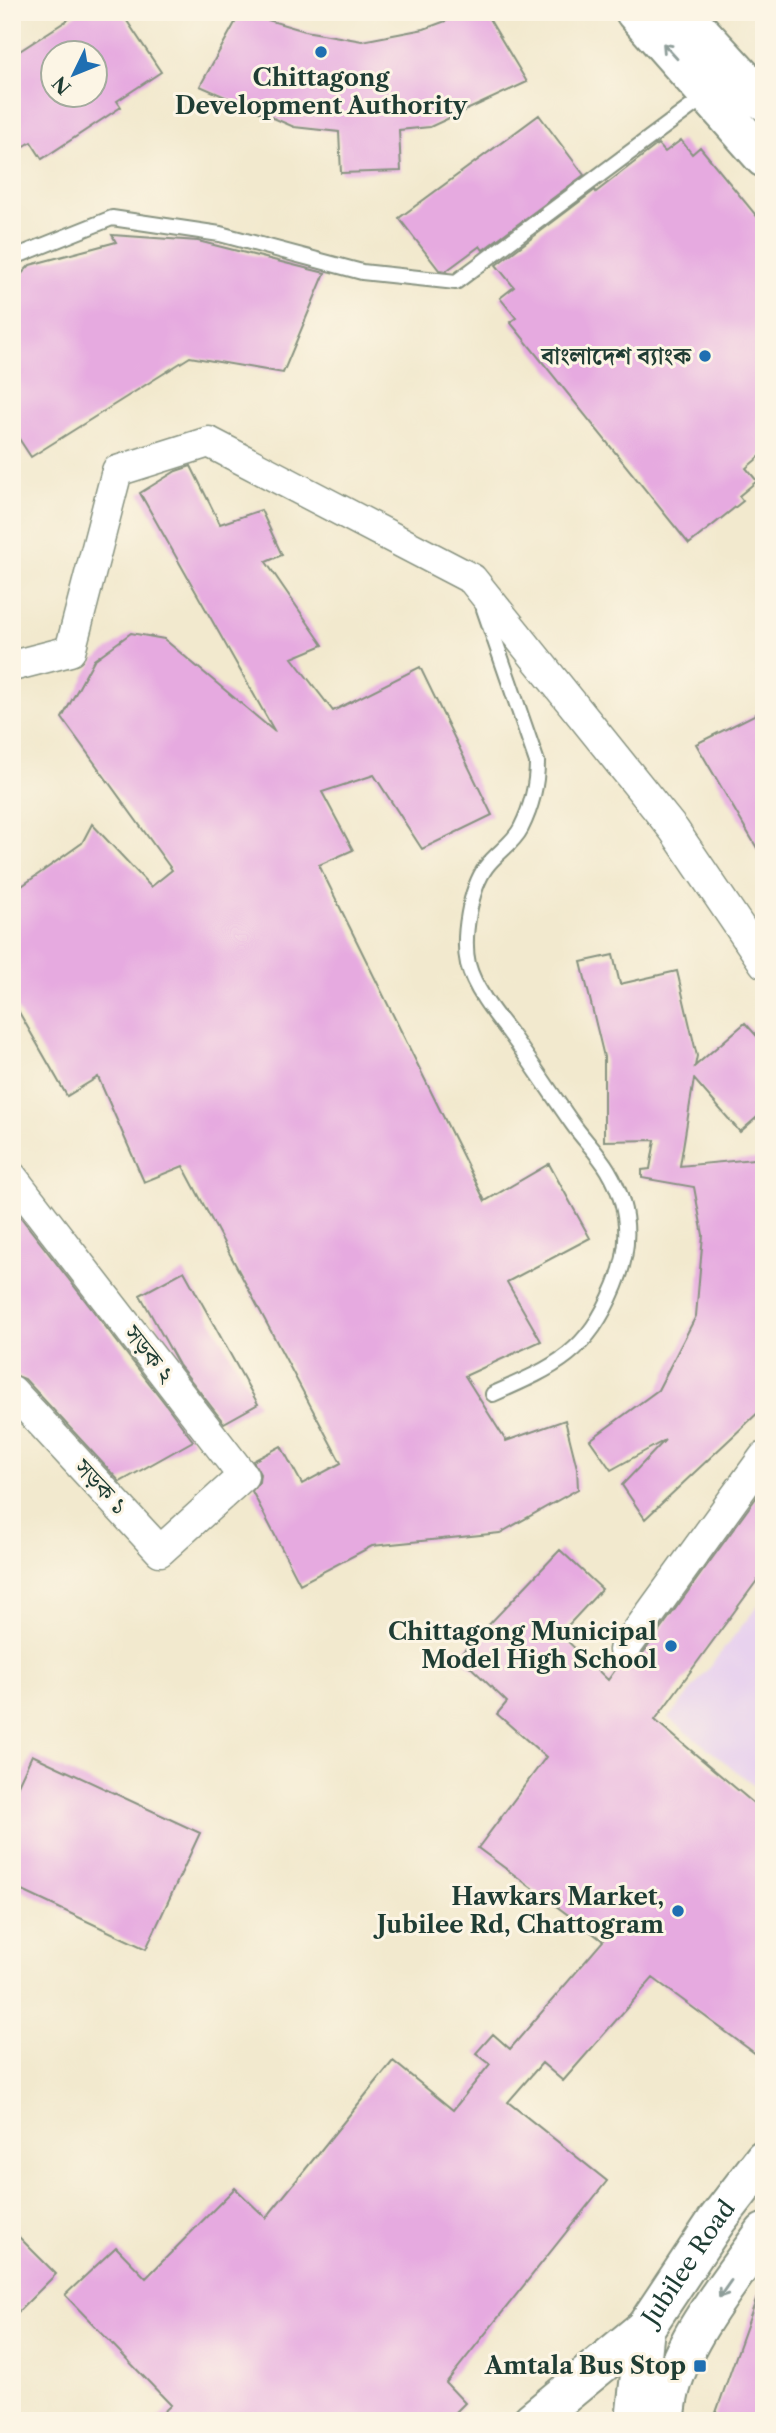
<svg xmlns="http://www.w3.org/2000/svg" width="776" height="2433" font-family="'Libre Caslon Text','Noto Serif Bengali',serif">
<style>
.built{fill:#e8d2ee}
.building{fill:#e6aae0;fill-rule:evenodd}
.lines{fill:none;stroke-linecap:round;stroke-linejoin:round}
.lane-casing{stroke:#889381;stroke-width:18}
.street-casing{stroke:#889381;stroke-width:33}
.secondary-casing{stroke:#889381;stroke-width:42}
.primary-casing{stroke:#889381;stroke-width:42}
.lane{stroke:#fff;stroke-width:14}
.street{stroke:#fff;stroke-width:30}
.secondary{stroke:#fff;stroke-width:38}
.primary{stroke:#fff;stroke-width:38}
.oneway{stroke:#8f9e9a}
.poi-dot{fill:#1f6fb2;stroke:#fcf5e5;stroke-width:2.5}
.labels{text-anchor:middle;stroke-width:6;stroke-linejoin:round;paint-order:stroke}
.poi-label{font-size:24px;font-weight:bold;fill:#1f3d34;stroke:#fcf5e5;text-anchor:end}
.street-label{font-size:24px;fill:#1f3d34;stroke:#fcf5e5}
</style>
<rect width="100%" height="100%" fill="#fcf5e5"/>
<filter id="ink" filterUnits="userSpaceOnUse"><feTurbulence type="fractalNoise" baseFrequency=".0143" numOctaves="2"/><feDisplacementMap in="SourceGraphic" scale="14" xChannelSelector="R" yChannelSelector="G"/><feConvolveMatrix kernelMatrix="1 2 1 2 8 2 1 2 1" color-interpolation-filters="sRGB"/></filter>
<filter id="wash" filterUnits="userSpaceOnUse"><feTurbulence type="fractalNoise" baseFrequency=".00686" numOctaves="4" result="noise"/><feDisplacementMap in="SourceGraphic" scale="28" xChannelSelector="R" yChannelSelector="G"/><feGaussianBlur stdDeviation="1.57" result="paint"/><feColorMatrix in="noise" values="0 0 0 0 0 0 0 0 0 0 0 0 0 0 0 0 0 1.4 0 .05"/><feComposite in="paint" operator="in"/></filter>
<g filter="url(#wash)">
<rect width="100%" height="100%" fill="#f2e9ce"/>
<path class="built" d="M 764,1598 L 764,1793 L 669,1718 Z"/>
<g id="blocks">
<path class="building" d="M 80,12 L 121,12 L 161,72 L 117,101 L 121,107 L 42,159 L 31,142 L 12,154 L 12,56 ZM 52,52 L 94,52 L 94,94 L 52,94 Z
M 241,12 L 305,31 L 362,41 L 424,29 L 470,12 L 485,12 L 527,82 L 430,127 L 399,130 L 401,171 L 341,173 L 339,132 L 294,127 L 200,86 Z
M 539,115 L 584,175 L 483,250 L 480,246 L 446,271 L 439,270 L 399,218 Z
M 681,140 L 692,154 L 700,147 L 764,225 L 764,453 L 746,468 L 757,481 L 739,496 L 743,501 L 689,544 L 510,322 L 516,318 L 500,298 L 514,287 L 496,265 L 595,190 L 596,192 L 658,144 L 665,152 Z
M 112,235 L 198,241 L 325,273 L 283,373 L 190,357 L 31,457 L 12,428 L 12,284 L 30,265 L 116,242 Z
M 191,466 L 220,524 L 261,510 L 282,555 L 266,562 L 323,645 L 292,658 L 333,711 L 420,667 L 492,815 L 422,849 L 374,775 L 322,792 L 353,850 L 319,865 L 485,1201 L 549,1164 L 590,1238 L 507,1282 L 541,1341 L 465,1376 L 506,1441 L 565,1420 L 577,1468 L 578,1489 L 500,1533 L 372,1546 L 300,1584 L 252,1491 L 259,1482 L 260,1474 L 253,1461 L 281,1446 L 302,1484 L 341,1463 L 183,1166 L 144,1182 L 98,1077 L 67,1096 L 12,1000 L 12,893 L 82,843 L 92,824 L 151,887 L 172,870 L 62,718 L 94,660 L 131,633 L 164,639 L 275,732 L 140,493 L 176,471 Z
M 764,710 L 764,860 L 696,744 Z
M 613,955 L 620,984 L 677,971 L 697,1056 L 695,1066 L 745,1023 L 764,1044 L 764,1111 L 740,1132 L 694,1079 L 680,1166 L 764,1158 L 764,1407 L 645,1519 L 622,1485 L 665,1440 L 611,1470 L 590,1440 L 658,1390 L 696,1316 L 703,1235 L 694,1187 L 642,1178 L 642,1170 L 650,1169 L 655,1140 L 604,1141 L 604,1057 L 581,962 Z
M 12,1206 L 167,1406 L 193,1441 L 120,1482 L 25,1379 L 12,1374 Z
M 184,1271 L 258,1404 L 224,1423 L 179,1365 L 140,1295 Z
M 764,1487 L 764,1571 L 655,1720 L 764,1812 L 764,2060 L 653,1978 L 563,2081 L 542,2063 L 508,2102 L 607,2181 L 446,2383 L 465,2403 L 447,2421 L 154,2421 L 171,2405 L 65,2295 L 116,2247 L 146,2278 L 235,2188 L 266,2218 L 393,2061 L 453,2110 L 490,2064 L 476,2053 L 493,2034 L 510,2049 L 603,1941 L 478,1848 L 546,1757 L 497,1714 L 507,1702 L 459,1656 L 560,1550 L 602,1589 L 560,1634 L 608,1680 L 618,1666 L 630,1666 L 638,1660 Z
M 32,1755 L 200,1833 L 146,1949 L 12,1886 L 12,1798 Z
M 12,2230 L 56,2274 L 12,2318 Z
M 760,2289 L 764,2289 L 764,2421 L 713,2421 Z"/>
</g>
</g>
<g filter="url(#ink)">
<use href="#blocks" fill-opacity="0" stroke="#889381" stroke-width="2"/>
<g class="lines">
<g class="lane-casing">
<path id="lane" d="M 12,258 L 112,218 L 220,234 L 362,272 L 456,282 L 707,95
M 484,609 L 537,762 C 537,784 531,808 521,828 C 513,844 496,853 486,867 C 470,889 462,938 468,964 C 474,988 494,1013 509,1032 C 531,1062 551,1093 572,1123 C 583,1139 598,1153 608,1170 C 630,1207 632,1246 615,1286 C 587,1353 557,1366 493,1394"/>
</g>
<g class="street-casing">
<path id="street" d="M 12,666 L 70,651 L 117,471 L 209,442 L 472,579 L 674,830 L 764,963
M 12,1177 L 243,1476 L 160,1551 L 12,1391
M 624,1650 L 764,1457"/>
</g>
<g class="secondary-casing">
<path id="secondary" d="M 635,12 L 764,158
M 682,12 L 764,101
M 532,2421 L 645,2328"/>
</g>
<g class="primary-casing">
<g id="primary">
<path id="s1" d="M 635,2421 L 645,2328 L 717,2220 L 764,2159"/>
<path d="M 666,2421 C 666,2356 728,2285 764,2233"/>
</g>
</g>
<use href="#lane" class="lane"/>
<use href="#street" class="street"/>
<use href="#secondary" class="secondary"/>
<use href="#primary" class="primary"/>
</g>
<defs><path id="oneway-shaft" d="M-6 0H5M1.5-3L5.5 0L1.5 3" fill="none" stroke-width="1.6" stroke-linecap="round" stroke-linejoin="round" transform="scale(1.75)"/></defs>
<g class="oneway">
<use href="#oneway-shaft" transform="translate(670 51) rotate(-132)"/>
<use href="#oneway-shaft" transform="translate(725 2289) rotate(125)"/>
</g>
</g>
<g class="poi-dot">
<circle cx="321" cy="52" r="7"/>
<circle cx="705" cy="356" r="7"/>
<circle cx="671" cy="1646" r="7"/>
<circle cx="678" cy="1911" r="7"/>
<rect x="693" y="2359" width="14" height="14" rx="3.5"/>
</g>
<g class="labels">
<g class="poi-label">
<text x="321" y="86" text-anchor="middle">Chittagong<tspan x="321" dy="28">Development Authority</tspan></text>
<text x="691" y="364">বাংলাদেশ ব্যাংক</text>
<text x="657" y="1640">Chittagong Municipal<tspan x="657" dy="28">Model High School</tspan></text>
<text x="664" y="1905">Hawkars Market,<tspan x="664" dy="28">Jubilee Rd, Chattogram</tspan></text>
<text x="686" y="2374">Amtala Bus Stop</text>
</g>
<g class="street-label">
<text transform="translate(149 1354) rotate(52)" y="8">সড়ক ২</text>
<text transform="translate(101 1487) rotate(47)" y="8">সড়ক ১</text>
<text dy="8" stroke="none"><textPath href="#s1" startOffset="172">Jubilee Road</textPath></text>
</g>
</g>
<rect width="776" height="2433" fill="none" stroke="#fcf5e5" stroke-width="42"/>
<g transform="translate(74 74) rotate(227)"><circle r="33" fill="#fcf5e5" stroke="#a4ab9e" stroke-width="2"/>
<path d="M0-5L12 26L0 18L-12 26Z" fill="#1f6fb2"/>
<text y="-10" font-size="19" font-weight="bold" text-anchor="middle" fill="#1f3d34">N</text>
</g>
</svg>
